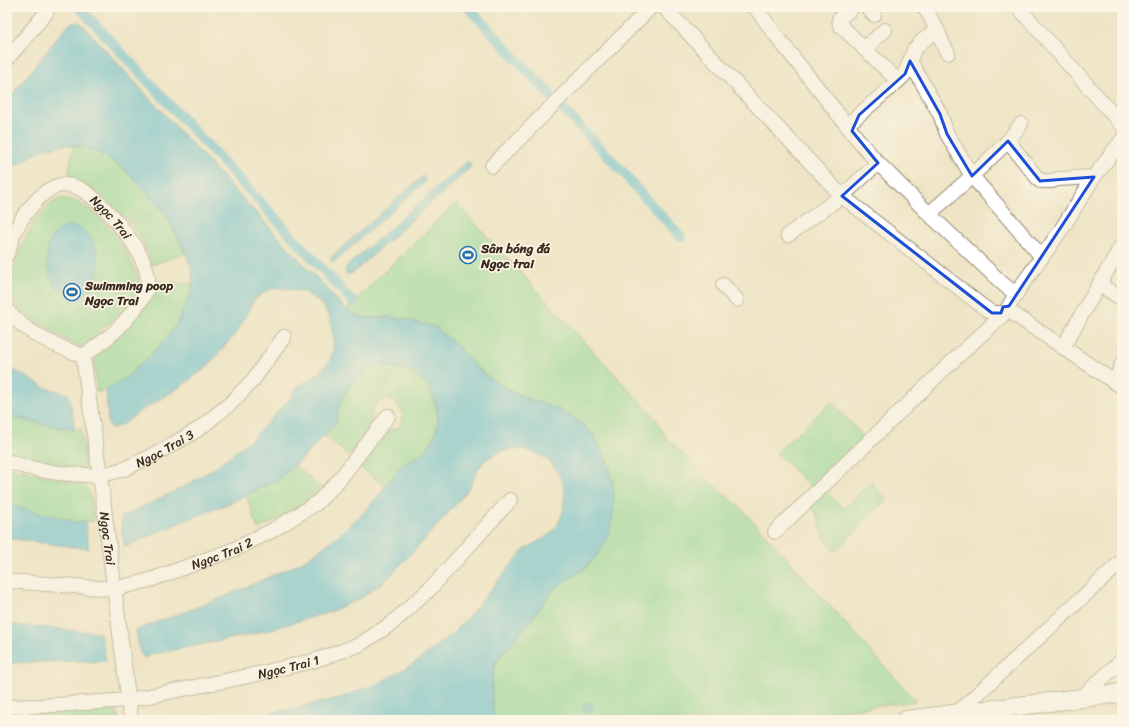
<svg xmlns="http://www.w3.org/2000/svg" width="1129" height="727" font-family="Sriracha,sans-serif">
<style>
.green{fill:#89da9a;stroke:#62825c}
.water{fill:#5abdd8;stroke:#4a747b}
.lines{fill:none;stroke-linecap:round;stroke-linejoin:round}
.canal{stroke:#5abdd8;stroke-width:10}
.minor-casing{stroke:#958872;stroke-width:16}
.major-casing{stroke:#958872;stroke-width:20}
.minor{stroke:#fff;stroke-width:14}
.major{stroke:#fff;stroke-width:18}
.marked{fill:none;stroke:#1d4ed8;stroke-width:3;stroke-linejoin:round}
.labels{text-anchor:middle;stroke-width:3.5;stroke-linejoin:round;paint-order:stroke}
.street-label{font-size:13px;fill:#3b2a1e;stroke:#fcf5e5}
.poi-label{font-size:13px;font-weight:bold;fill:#3b2a1e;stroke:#fcf5e5;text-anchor:start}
</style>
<rect width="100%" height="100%" fill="#fcf5e5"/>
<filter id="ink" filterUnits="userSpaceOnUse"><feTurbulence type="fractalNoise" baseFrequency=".025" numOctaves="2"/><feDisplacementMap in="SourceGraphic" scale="8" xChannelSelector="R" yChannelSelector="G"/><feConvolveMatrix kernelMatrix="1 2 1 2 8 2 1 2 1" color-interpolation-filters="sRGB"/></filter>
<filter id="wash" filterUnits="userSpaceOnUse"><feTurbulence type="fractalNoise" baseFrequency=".012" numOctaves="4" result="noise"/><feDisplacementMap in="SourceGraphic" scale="16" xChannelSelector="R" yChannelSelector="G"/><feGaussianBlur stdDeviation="0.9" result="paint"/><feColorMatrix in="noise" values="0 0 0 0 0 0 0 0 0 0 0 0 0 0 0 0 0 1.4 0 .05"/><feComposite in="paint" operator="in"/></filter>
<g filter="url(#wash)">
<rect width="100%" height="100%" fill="#efe5c6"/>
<path class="green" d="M 73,146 L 80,146 L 106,156 L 125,170 L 134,178 L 165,214 L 178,237 L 185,253 L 152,265 L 144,243 L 128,220 L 97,192 L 68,180 Z
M 65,198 C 97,207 119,234 132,264 C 135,270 140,278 139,284 C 135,300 115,319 103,328 C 96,333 100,333 96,338 C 93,343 86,346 81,348 C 70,344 64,339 55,333 C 40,323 21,315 12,299 C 3,284 24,238 33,224 C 38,217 46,207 54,202 C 57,199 61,199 65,198 Z
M 456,203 L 656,419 L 665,436 L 715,487 L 738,505 L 916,701 L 836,711 L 783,720 L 494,720 L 491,677 L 499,658 L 534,616 L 543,602 L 555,588 L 575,574 L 583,571 L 599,553 L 611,473 L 606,458 L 601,448 L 588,429 L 579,422 L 562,412 L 558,409 L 528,399 L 504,387 L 488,377 L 475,366 L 454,343 L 435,327 L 404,319 L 389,317 L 367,318 L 355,315 L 346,309 Z
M 156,281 L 192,284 C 192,292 188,299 185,307 C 182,313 179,320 175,326 C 161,349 123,385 97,393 L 94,361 L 96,357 L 144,309 L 156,287 Z
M 387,366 C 402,368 417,373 427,385 C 430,387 431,392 432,396 C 440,415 440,430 428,447 C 422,455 418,455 410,459 C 403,464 391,479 385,486 L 358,466 L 381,434 L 399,427 L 402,423 L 403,412 C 397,404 390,396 380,401 C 377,403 374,405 373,408 C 371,414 373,420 371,427 L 349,456 L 324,436 L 336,422 C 337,400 353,376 374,368 C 378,367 382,367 387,366 Z
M 832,402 L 869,443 L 822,487 L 844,509 L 871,482 L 887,500 L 835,551 L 824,538 L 817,514 L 807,501 L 812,488 L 776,453 Z
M 7,417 L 75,430 L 81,429 C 82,437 87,458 84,465 C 83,469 81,470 77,472 L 25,460 L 7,455 Z
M 294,465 L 322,488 L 290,513 L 258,529 L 246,495 L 277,480 Z
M 7,467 L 81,484 L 87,488 L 90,494 L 94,521 L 75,522 L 63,518 L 7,505 Z
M 109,710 L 116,712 L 120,720 L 7,720 L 7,713 Z"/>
<path class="water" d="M 76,22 L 81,23 L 188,140 L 346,309 L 355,315 L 367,318 L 389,317 L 404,319 L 435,327 L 454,343 L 475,366 L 488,377 L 504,387 L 528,399 L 558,409 C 568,417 580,420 588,429 C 593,434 597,440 600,447 C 618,479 620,522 598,554 C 587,570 571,576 556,588 C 547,595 541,607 534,616 C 525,627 516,638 507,649 C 504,652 501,654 499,658 C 488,675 493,700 494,720 L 242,720 L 339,698 L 379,683 L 401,671 L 419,660 L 451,634 L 469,616 L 521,553 L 527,548 L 549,535 L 557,526 L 563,512 L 565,489 L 558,472 L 548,460 L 538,454 L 522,449 L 510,449 L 497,453 L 484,461 L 477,471 L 471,485 L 463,496 L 430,534 L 384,582 L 361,598 L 330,612 L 254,634 L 154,654 L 144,658 L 140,653 L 136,630 C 181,613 227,597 271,576 C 280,572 290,568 298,564 C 321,551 344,531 363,513 C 372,504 383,489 391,479 C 394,475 397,470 400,466 C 406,460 415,459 421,455 C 429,449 438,430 438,420 C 439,413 433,392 428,386 C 424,379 410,372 403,370 C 395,367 385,365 376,367 C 354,372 336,401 337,422 L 301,460 L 277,480 L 232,502 L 167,528 L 125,547 C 123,537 120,527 122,517 L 185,486 L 213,469 L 252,439 L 290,399 L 296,388 L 318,374 L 329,362 L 333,351 L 334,340 L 330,318 L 321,304 L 305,292 L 289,289 L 276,288 L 266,291 L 253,301 L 237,332 L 206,368 L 180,387 L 139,412 L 125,423 L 112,429 L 108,424 L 106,390 L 124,379 L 151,355 L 168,336 L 176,325 L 192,291 L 193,280 L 191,266 L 178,237 L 165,214 L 134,178 L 125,170 L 106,156 L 80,146 L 64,145 L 43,149 L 15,166 L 7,174 L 7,101 L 62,32 L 69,24 Z
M 466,162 L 469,162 L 471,167 L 465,172 L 353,273 L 350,274 L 346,274 L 345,268 Z
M 423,176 L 425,178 L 426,181 L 334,262 L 331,261 L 331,257 Z
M 70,226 C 76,227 81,228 85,232 C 102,245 103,279 86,292 C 85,300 80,300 73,301 C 69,299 70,297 67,295 C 63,291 58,290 55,285 C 43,265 42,231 70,226 Z
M 7,366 L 46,388 L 69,394 L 75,430 L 7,417 Z
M 7,505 L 63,518 L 75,522 L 85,522 L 89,549 L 7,538 Z
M 7,624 L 100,633 L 106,661 L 98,662 L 82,661 L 7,663 Z
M583 708a5 5 0 1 1 10 0a5 5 0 1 1-10 0Z"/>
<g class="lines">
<path class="canal" d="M 79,7 L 353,302
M 468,7 L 551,96
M 559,105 L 627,176 L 630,181 L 681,237"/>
</g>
</g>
<g filter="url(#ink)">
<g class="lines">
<g class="minor-casing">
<g id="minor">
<path d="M 664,7 L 842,196 L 982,306 L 992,313 L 1001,313"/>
<path d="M 755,7 L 774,33 L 864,147 L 878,163 L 929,214 L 1003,284 L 1016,294"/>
<path d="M 867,7 L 874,15"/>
<path d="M 924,7 L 929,15 L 937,30"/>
<path d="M 1018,7 L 1122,125"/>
<path d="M 864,49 L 885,30"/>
<path d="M 7,59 L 46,13 L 48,7"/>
<path d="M 910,61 L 940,114 L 947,134 L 972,176 L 1042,257"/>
<path d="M 898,81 L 905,74 L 914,50 L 922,41 L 937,30 C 942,39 942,45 948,53"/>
<path d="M 847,125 L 898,81 L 840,25 L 839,19 L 853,7"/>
<path d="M 1008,141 L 1040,181 L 1052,181 L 1057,179 L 1094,177"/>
<path d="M 492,166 L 651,7"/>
<path d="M 929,214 L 972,176 L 1008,141 L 1021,124"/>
<path d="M 788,235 L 842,196 L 878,163"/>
<path id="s1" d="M 7,254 C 10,247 12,239 15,231 C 23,215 44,185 64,185 C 70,185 78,187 84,191 C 106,205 156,261 147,289 C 144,297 139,303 134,310 C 119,330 103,342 83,356"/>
<path d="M 1099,284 L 1122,299"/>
<path d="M 723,285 L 737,300"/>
<path d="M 1009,306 L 1017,292 L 1059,233 L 1094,177 L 1122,140"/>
<path d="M 7,310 C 27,334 54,345 83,356"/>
<path d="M 1015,315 L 1122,387"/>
<path d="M 1063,347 L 1122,245"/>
<path id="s2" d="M 83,356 L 102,491 L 131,720"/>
<path d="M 1115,382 L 1122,364"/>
<path id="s3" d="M 7,461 L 25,467 L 59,473 L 99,476 L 124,469 L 158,453 L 199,429 L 231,403 L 253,380 L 284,337"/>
<path d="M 775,532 L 938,375 L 970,345 L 1002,316"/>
<path id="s4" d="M 7,581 L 114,589 L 150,580 L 235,549 L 273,530 L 317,503 L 340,479 L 388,416"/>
<path d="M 1080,699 L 1122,660"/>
<path id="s5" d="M 7,707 L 40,706 L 129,700 L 244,677 L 313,661 L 359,645 L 391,624 L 429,590 L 510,500"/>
<path d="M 957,713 L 1122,561"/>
</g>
</g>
<g class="major-casing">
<path id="major" d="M 906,720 L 1122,693"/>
</g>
<use href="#minor" class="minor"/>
<use href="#major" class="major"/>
</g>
</g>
<path d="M0 0H1129V727H0ZM 910,61 L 940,114 L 947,134 L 972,176 L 1008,141 L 1040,181 L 1094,177 L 1009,306 L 1003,307 L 1001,313 L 992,313 L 842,196 L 878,163 L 852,131 L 859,115 L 905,74 Z" fill="#efe5c6" fill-opacity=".55" fill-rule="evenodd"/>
<path class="marked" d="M 910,61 L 940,114 L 947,134 L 972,176 L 1008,141 L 1040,181 L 1094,177 L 1009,306 L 1003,307 L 1001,313 L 992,313 L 842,196 L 878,163 L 852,131 L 859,115 L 905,74 Z"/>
<defs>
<g id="stadium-ring" transform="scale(0.9)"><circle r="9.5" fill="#fcf5e5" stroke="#1f6fb2" stroke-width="1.5"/><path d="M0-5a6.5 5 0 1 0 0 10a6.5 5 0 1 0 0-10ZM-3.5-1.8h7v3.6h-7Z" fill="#1f6fb2"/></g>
</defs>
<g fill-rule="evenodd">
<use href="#stadium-ring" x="468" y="255"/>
<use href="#stadium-ring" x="72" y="292"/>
</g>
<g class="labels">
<g class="street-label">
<text dy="5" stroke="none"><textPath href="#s1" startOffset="153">Ngọc Trai</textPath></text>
<text dy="5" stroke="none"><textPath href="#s3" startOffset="165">Ngọc Trai 3</textPath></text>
<text dy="5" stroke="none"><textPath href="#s2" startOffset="184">Ngọc Trai</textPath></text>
<text dy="5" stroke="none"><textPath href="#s4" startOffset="221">Ngọc Trai 2</textPath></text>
<text dy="5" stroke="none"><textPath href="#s5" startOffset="285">Ngọc Trai 1</textPath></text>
</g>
<g class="poi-label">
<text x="481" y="253">Sân bóng đá<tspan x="481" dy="15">Ngọc trai</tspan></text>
<text x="85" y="290">Swimming poop<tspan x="85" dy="15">Ngọc Trai</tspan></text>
</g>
</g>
<rect width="1129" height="727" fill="none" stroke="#fcf5e5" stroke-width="24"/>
</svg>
